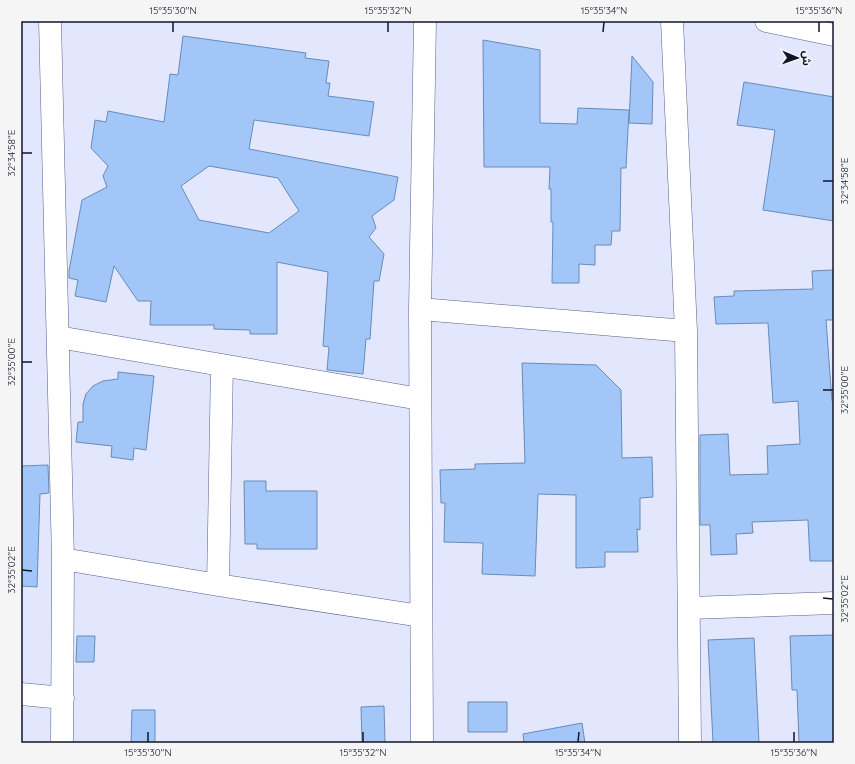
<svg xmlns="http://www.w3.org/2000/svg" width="855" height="764" font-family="Quicksand,'Noto Sans Arabic',sans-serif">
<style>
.building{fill:#a2c6f7;stroke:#688bb8;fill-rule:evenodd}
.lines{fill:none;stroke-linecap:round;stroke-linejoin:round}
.minor-casing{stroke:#575f91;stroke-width:23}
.minor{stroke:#fff;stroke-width:22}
.ticks{fill:none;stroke:#121528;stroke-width:1.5}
.neatline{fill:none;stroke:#121528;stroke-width:1.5}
.ticks-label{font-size:10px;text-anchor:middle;fill:#121528}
</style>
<rect width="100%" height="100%" fill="#e2e7fe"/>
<path class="building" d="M 183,36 L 306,53 L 305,58 L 329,61 L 326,83 L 330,83 L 328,96 L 374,102 L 369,136 L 254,120 L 249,149 L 398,177 L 394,200 L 372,216 L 376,228 L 369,237 L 384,254 L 379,281 L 374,281 L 370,339 L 366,339 L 363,374 L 327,370 L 329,347 L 323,346 L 328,272 L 277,262 L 277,334 L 250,334 L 250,330 L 214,329 L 214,325 L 150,325 L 151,301 L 138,301 L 114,266 L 106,302 L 75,296 L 78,280 L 69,278 L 69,271 L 82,200 L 107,187 L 103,176 L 108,166 L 91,148 L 95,120 L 106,122 L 108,111 L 164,122 L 170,74 L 178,75 ZM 209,166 L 278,178 L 299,211 L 269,233 L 199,220 L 181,186 Z
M 483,40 L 540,50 L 540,123 L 577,124 L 578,108 L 629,110 L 626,168 L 621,168 L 620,231 L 612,231 L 611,245 L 595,245 L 595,265 L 579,264 L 579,283 L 552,283 L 553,222 L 551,222 L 551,189 L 549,189 L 550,167 L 484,167 Z
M 632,56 L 653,82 L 652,124 L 629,123 Z
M 744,82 L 834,97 L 834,221 L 763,210 L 775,130 L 737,125 Z
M 833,270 L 834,320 L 826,320 L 832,401 L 834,400 L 834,561 L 810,561 L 808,520 L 752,522 L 753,533 L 736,534 L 737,554 L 711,555 L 710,525 L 700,525 L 700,435 L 728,434 L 730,475 L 768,474 L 767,446 L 800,444 L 798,401 L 773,403 L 768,323 L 716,324 L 714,297 L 734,296 L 734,291 L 813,289 L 812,271 Z
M 522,363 L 596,365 L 621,390 L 622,458 L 652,457 L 653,497 L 640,498 L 640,530 L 637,529 L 638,552 L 605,552 L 605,567 L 576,568 L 576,495 L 538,494 L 535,576 L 482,574 L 483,543 L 444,542 L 445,503 L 441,503 L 440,470 L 475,469 L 475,464 L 525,463 Z
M 118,372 L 154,376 L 146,450 L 134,448 L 133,460 L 111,457 L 112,446 L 76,442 L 78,422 L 83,422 L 83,404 L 86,394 L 93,386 L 103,381 L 118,379 Z
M 48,465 L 49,493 L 40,494 L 37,587 L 21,586 L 21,466 Z
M 244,481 L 266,481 L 266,491 L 317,491 L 317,549 L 257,549 L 257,544 L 245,544 Z
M 834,635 L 834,743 L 799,743 L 797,690 L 792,690 L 790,636 Z
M 77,636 L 95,636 L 94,662 L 76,662 Z
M 754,638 L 759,743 L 713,743 L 708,640 Z
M 468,702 L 507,702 L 507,732 L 468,732 Z
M 384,706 L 385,743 L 362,743 L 361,707 Z
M 132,710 L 155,710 L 155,743 L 131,743 Z
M 582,723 L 585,743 L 524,743 L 523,734 Z"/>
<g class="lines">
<g class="minor-casing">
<path id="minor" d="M 50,21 L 63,559 L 62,743
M 672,21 L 686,331 L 690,743
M 766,21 L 834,35
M 420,309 L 686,331
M 58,337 L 420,399
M 63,559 L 218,585 L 421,616
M 218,585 L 222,365
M 690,608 L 834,603
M 21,694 L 63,698
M 422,743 L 420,309 L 425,21"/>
</g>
<use href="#minor" class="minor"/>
</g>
<path class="ticks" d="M 173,32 L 173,22M 388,32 L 388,22M 603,32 L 604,22M 819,32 L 819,22M 22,153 L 32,153M 823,181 L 833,181M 22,362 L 32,362M 823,390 L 833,390M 22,570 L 32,571M 823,598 L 833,599M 148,742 L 148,732M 363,742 L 363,732M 578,742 L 579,732M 794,742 L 794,732"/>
<rect width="855" height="764" fill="none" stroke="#f5f5f5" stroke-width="44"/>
<g transform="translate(797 58) rotate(92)" stroke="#f5f5f5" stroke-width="3" paint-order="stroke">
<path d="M0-3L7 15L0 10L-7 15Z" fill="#121528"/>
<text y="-6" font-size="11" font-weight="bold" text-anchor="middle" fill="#121528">ش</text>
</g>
<rect x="22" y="22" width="811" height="720" class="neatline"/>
<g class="ticks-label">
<text x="173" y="14">15°35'30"N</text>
<text x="388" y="14">15°35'32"N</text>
<text x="604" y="14">15°35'34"N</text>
<text x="819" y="14">15°35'36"N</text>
<text transform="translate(11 153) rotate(-90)" y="4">32°34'58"E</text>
<text transform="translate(844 181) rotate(-90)" y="4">32°34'58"E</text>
<text transform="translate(11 362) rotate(-90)" y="4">32°35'00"E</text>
<text transform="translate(844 390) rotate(-90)" y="4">32°35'00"E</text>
<text transform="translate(11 570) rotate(-90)" y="4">32°35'02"E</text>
<text transform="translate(844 599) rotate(-90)" y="4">32°35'02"E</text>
<text x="148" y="756">15°35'30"N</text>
<text x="363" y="756">15°35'32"N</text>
<text x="578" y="756">15°35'34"N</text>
<text x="794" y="756">15°35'36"N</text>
</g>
</svg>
